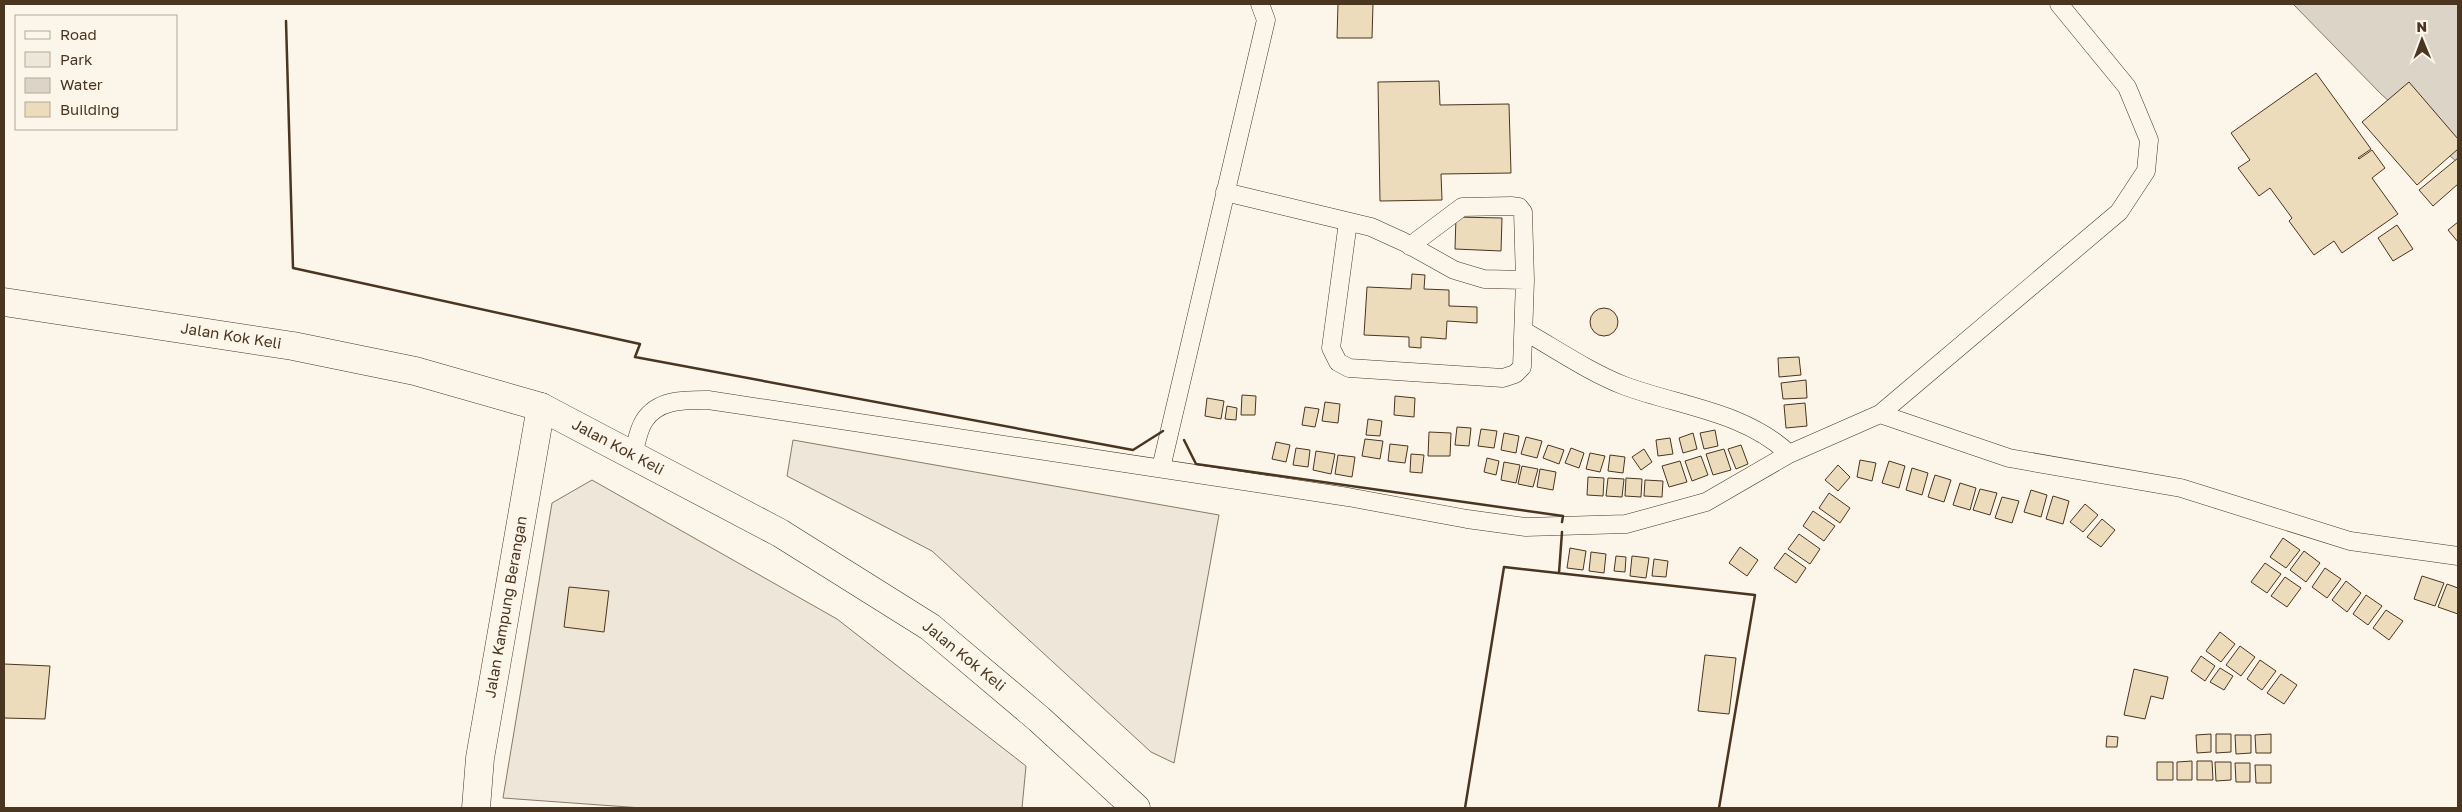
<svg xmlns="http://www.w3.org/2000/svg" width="2462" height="812" font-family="'Golos Text',sans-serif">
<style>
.green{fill:#ede6d9;stroke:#887966}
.water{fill:#dcd4c6;stroke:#887966}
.building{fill:#ecdcbc;stroke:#4a3520}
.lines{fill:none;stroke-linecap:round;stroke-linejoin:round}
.service-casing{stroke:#4a3520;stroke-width:19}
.minor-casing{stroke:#4a3520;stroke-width:29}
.tertiary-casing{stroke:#4a3520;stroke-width:29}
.service{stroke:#fbf6e9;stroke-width:18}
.minor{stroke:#fbf6e9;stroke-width:28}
.tertiary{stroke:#fbf6e9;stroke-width:28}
.wall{stroke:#4a3520;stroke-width:2.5}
.labels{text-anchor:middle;stroke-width:4;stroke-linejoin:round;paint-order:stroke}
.street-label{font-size:15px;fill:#4a3520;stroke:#fbf6e9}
</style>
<rect width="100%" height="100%" fill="#fbf6e9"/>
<path class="green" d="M 793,440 L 1219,515 L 1174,763 L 1151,752 L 932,551 L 787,476 Z
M 592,480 L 837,619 L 1026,766 L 1022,808 L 642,808 L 503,798 L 552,503 Z"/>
<path class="water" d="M 2293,4 L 2458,4 L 2458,163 L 2381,94 Z"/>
<path class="building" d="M 1338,4 L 1373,4 L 1372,38 L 1337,38 Z
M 2316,73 L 2371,149 L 2358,158 L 2359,159 L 2372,150 L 2385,168 L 2372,178 L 2398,214 L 2342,253 L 2334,241 L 2314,255 L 2289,221 L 2292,218 L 2270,188 L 2259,196 L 2238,168 L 2250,160 L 2231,133 Z
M 1439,81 L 1440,105 L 1509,104 L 1511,173 L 1441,174 L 1442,200 L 1380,201 L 1378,82 Z
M 2409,82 L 2458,139 L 2458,149 L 2417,185 L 2362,122 Z
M 2458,158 L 2458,184 L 2433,206 L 2419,190 Z
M 1456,217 L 1502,218 L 1501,251 L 1455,249 Z
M 2458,222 L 2458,242 L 2448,230 Z
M 2397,225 L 2413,249 L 2393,261 L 2378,238 Z
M 1412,274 L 1425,275 L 1424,289 L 1449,290 L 1449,306 L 1477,307 L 1477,323 L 1447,321 L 1446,339 L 1421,337 L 1421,348 L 1409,347 L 1409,337 L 1364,335 L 1367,287 L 1411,289 Z
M1590 322a14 14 0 1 1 28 0a14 14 0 1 1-28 0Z
M 1799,357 L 1801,375 L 1779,377 L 1778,358 Z
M 1806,380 L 1807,398 L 1783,399 L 1781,383 Z
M 1242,395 L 1256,396 L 1255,415 L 1241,415 Z
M 1395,396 L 1415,398 L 1414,417 L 1394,415 Z
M 1207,398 L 1224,401 L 1221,419 L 1205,416 Z
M 1325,402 L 1340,404 L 1338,423 L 1322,421 Z
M 1805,403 L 1807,426 L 1786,428 L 1784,405 Z
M 1227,406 L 1237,408 L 1236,420 L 1225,419 Z
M 1305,407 L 1319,409 L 1315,427 L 1302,425 Z
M 1368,419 L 1382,421 L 1380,436 L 1366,435 Z
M 1457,427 L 1471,428 L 1469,446 L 1455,445 Z
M 1481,429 L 1497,431 L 1494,448 L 1478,446 Z
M 1715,430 L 1718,446 L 1704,449 L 1700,433 Z
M 1429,432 L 1451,433 L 1450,456 L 1428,456 Z
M 1504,433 L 1519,436 L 1516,453 L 1501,450 Z
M 1693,433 L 1697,449 L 1683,453 L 1679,438 Z
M 1526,437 L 1542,441 L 1537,458 L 1521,454 Z
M 1670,438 L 1673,454 L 1658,456 L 1656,440 Z
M 1365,439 L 1383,441 L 1380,459 L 1362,456 Z
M 1276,442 L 1290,445 L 1286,462 L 1272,459 Z
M 1390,444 L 1408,446 L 1405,463 L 1388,461 Z
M 1548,445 L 1564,450 L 1559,464 L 1543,458 Z
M 1741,445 L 1748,464 L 1736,469 L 1728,449 Z
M 1296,448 L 1310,450 L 1308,467 L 1293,465 Z
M 1571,448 L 1584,453 L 1579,468 L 1565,463 Z
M 1644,449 L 1652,462 L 1641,470 L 1632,457 Z
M 1724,449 L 1731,470 L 1713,475 L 1706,454 Z
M 1316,451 L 1335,454 L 1331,474 L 1313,470 Z
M 1590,453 L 1605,456 L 1600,472 L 1586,469 Z
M 1411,454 L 1424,455 L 1422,473 L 1410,472 Z
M 1338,455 L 1355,457 L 1352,477 L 1335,474 Z
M 1610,455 L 1625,457 L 1623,473 L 1608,471 Z
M 1701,456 L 1708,475 L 1692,481 L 1685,461 Z
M 1487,458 L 1499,461 L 1496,475 L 1484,472 Z
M 1860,460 L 1876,463 L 1872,481 L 1857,477 Z
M 1680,461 L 1687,482 L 1669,487 L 1662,466 Z
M 1889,461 L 1905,466 L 1899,488 L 1882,483 Z
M 1504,462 L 1520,465 L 1516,483 L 1501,480 Z
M 1838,465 L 1850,477 L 1838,491 L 1825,480 Z
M 1522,466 L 1538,469 L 1533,487 L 1518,484 Z
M 1912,468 L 1928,473 L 1922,495 L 1906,490 Z
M 1540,469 L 1556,472 L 1553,490 L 1537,487 Z
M 1935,475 L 1951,480 L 1944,502 L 1928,497 Z
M 1588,477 L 1604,478 L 1603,496 L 1587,495 Z
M 1608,478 L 1624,479 L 1622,497 L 1606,496 Z
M 1626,478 L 1642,479 L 1641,497 L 1625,496 Z
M 1645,480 L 1663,481 L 1662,497 L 1644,496 Z
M 1960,483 L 1976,488 L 1970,510 L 1953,505 Z
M 1980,489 L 1997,493 L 1990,515 L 1973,510 Z
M 2031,490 L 2047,495 L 2041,517 L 2024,512 Z
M 1829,493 L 1850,508 L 1840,523 L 1819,508 Z
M 2053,496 L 2069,501 L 2063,524 L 2046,519 Z
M 2002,497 L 2019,501 L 2012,523 L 1995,518 Z
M 2085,504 L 2098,515 L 2083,532 L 2070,522 Z
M 1813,511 L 1835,526 L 1824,541 L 1803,526 Z
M 2102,519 L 2115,530 L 2101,547 L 2087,537 Z
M 1799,534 L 1820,549 L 1810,564 L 1788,549 Z
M 2283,538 L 2300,550 L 2286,568 L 2270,557 Z
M 1740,547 L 1758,560 L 1747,576 L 1729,563 Z
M 1570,548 L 1586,551 L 1583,570 L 1567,568 Z
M 2304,551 L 2320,563 L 2306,582 L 2290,570 Z
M 1591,552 L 1606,554 L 1604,573 L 1589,571 Z
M 1785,553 L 1806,568 L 1796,583 L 1774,568 Z
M 1616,556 L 1626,557 L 1625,572 L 1614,571 Z
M 1632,556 L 1649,558 L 1646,578 L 1630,576 Z
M 1654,559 L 1668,561 L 1666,577 L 1652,576 Z
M 2265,563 L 2281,574 L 2267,593 L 2251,582 Z
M 2325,568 L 2341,579 L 2327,598 L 2312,587 Z
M 2422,576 L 2444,583 L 2435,606 L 2414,599 Z
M 2285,577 L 2301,588 L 2287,607 L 2271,596 Z
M 2346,581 L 2361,593 L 2347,612 L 2332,600 Z
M 2447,584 L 2458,588 L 2458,614 L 2438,607 Z
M 569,587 L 609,591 L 604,632 L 564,627 Z
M 2366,595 L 2382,606 L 2368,625 L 2353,614 Z
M 2386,610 L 2403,621 L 2389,640 L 2373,628 Z
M 2220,632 L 2235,644 L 2221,662 L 2206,651 Z
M 2240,646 L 2255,657 L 2241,676 L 2226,665 Z
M 1705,655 L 1736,658 L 1729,714 L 1698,711 Z
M 2201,656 L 2215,666 L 2205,681 L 2191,671 Z
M 2260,660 L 2276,671 L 2262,690 L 2247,679 Z
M 4,664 L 50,666 L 45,719 L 4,718 Z
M 2220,668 L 2233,676 L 2224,690 L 2210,682 Z
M 2134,669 L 2168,677 L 2163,699 L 2151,696 L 2145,719 L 2124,715 Z
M 2281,674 L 2297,685 L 2284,704 L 2267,693 Z
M 2211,734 L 2211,752 L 2197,753 L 2196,735 Z
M 2216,734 L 2231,734 L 2231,752 L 2216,753 Z
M 2271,734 L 2271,753 L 2256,753 L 2255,735 Z
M 2235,735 L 2251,735 L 2251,753 L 2236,754 Z
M 2107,736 L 2118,737 L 2117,747 L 2106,747 Z
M 2192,761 L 2192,780 L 2177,780 L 2177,762 Z
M 2197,761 L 2212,761 L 2213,780 L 2197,780 Z
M 2157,762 L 2173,762 L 2173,780 L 2157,780 Z
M 2215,762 L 2231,762 L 2231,780 L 2216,781 Z
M 2235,763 L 2250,763 L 2250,782 L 2236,782 Z
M 2255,765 L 2271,765 L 2271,783 L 2256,783 Z"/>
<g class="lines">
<g class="service-casing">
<path id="service" d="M 1225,192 L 1371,227 L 1404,242 L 1454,270 L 1484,279 L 1525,280 L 1522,367 L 1515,374 L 1503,378 L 1349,368 L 1338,362 L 1331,348 L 1348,222
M 1410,246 L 1462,207 L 1511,206 L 1519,207 L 1523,212 L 1525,280
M 1524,331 C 1556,349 1589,372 1625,386 C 1679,406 1746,412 1789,454
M 1880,414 L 2009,458 L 2181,488 L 2350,541 L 2458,556
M 633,455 C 636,445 638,430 644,421 C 658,399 685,400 708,400 L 1348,497 L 1467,519 L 1526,527 L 1626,524 L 1706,502 L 1789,454 L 1880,414 L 2119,212 L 2146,171 L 2149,140 L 2127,87 L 2059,4
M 1161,468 L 1266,20 L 1260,4"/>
</g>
<g class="minor-casing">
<path id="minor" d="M 476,808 L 480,758 L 541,407"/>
</g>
<g class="tertiary-casing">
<path id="tertiary" d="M 4,302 L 293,346 L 415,371 L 541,407 L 780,533 L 930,627 L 1039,719 L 1136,808"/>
</g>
<use href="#service" class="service"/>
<use href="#minor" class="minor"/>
<use href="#tertiary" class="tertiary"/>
<path class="wall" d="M 286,21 L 293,268 L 640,344 L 635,357 L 1133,450 L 1163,431
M 1184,440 L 1196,464 L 1563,516 L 1562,522
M 1559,573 L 1562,532
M 1465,808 L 1504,567 L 1755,595 L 1719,808"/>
</g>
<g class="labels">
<g class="street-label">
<text transform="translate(231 336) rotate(9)" y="5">Jalan Kok Keli</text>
<text transform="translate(618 447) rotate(28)" y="5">Jalan Kok Keli</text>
<text transform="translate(506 607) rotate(-80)" y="5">Jalan Kampung Berangan</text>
<text transform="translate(964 656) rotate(39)" y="5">Jalan Kok Keli</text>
</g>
</g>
<rect width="2462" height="812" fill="none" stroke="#4a3520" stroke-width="10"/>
<rect x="15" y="15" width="162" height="115" fill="#fbf6e9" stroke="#b4a999"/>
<rect x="25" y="31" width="25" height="8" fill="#fbf6e9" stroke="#b4a999"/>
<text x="60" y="40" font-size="15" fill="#4a3520">Road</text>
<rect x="25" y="52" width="25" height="15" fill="#ede6d9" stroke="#b4a999"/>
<text x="60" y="65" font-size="15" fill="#4a3520">Park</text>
<rect x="25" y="78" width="25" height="15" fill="#dcd4c6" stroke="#b4a999"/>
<text x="60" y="90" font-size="15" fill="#4a3520">Water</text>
<rect x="25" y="102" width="25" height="15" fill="#ecdcbc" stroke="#b4a999"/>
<text x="60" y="115" font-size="15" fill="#4a3520">Building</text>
<g transform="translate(2422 40) rotate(359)" stroke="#fbf6e9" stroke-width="4" paint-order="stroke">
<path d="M0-4L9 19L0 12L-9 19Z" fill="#4a3520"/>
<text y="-8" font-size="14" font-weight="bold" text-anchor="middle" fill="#4a3520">N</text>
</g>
</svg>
